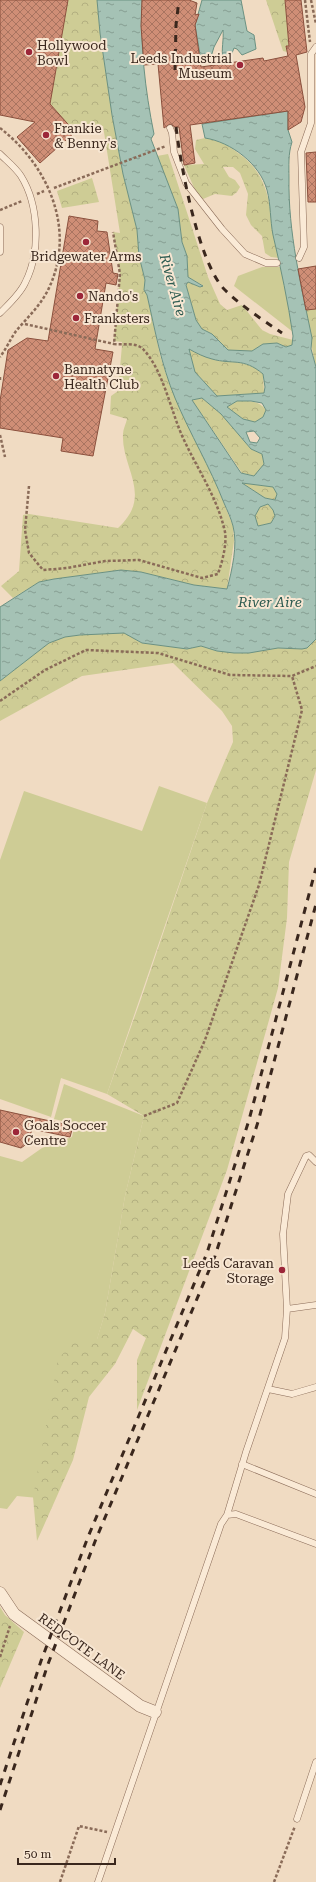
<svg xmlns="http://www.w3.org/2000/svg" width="316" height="1882" font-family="'Roboto Serif',serif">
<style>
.green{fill:#cecc95}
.forest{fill:url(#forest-crowns)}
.water{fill:url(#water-ripples);stroke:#6b9182;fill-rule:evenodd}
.building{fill:url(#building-cross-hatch);stroke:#8b503d}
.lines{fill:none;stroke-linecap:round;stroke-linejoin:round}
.lane-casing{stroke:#8a6b58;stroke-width:7}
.street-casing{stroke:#8a6b58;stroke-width:13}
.path{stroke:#8a6b58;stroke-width:2.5;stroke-dasharray:3 2;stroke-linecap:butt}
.lane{stroke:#faead6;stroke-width:6}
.street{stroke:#faead6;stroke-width:12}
.rail{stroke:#3a271d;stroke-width:3;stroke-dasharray:7 7;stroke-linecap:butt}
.poi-dot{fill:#9c2639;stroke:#f7e6d2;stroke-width:1.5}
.labels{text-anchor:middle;stroke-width:4;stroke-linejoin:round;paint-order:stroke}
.poi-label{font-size:13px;fill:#3a271d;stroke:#f7e6d2;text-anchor:start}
.street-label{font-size:13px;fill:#3a271d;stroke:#f7e6d2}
.water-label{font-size:14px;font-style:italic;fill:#2c5a50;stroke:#f7e6d2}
</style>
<defs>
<pattern id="forest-crowns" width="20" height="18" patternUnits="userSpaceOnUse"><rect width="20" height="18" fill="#cecc95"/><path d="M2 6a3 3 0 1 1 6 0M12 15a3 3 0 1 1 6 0" fill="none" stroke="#b2af80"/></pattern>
<pattern id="water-ripples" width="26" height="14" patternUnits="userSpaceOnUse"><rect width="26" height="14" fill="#a5c2b5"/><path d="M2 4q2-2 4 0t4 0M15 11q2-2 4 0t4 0" fill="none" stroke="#879e93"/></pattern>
<pattern id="building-cross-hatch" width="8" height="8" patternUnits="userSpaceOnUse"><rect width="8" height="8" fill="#cf8e76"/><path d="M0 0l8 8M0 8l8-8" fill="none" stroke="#a97460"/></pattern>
</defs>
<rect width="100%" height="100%" fill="#f0dbc2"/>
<path class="green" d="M 262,267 L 282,267 L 293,332 L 234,286 L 238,276 Z
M 159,786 L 207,803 L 107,1094 L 61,1078 L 51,1117 L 0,1099 L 0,860 L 24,791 L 142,831 Z
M 64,1084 L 144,1116 L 125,1196 L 105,1313 L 49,1499 L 17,1496 L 7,1509 L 0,1508 L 0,1156 L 22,1162 L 42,1148 L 72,1137 L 75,1124 L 54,1119 Z"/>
<path class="forest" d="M 68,0 L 97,0 L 100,33 L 112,115 L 123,174 L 137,230 L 139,256 L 145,280 L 144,290 L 147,295 L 160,355 L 167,377 L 215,481 L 233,526 L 234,541 L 227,589 L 194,585 L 141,572 L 121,570 L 54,579 L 39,582 L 13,598 L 1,586 L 19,571 L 23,515 L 29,514 L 118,528 C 154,495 121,468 123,434 C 123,429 126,424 127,419 L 110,414 L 111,396 L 118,391 L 122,345 L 122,342 L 114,341 L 120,274 L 113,232 L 120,233 L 103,126 L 85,125 L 75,132 L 50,104 Z
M 266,0 L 285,0 L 289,46 L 286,47 L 287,52 L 283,51 Z
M 205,138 C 217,139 228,145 238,153 C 276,179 268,218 279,258 L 271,257 L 265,253 L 262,236 L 251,225 L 246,215 L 248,194 L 240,173 L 233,167 L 223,167 L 229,177 L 235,180 L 240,187 L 237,192 L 232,196 L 215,194 L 203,199 L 196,192 L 184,165 L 204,164 L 195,149 L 196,140 Z
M 168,154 L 208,277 L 220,304 L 227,310 L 242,305 L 262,330 L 270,334 L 293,340 L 292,345 L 286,347 L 277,343 L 263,344 L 252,351 L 228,350 L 212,334 L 202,329 L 196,320 L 186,285 L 188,282 L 200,287 L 202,285 L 188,277 L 187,256 L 182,242 L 178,209 L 157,156 Z
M 92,178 L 99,202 L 62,208 L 57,191 Z
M 316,309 L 316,367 C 311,348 310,329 306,310 Z
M 188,349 C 196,352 204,357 212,359 C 233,365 243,357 263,374 L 264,393 L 217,396 L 195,372 Z
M 202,398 L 221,414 L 251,449 L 262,454 L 264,464 L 255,476 L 242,473 L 192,400 Z
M 237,401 C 249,401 259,400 266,410 L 263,417 L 255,422 L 243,419 L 227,407 Z
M 241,482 L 273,487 L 277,494 L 275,500 L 265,498 Z
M 268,504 L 273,510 L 275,516 L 271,523 L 257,526 L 255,516 L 260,507 Z
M 97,633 L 124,633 L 142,643 L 187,649 L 201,646 L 217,651 L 278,648 L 294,649 L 307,648 L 316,639 L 316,770 L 289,862 L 287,918 L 278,988 L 227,1170 L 137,1410 L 137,1360 L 146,1338 L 133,1329 L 115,1364 L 89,1397 L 73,1460 L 37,1541 L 33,1497 L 58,1359 L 75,1341 L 97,1339 L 105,1313 L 125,1196 L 144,1116 L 107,1094 L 142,996 L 207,803 L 233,742 L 232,726 L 222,711 L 173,663 L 82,676 L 0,721 L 0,681 L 49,643 L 65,637 Z
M 0,1607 L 5,1615 L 24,1632 L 0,1688 Z"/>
<path class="water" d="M 97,0 L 142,0 C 140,44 145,90 154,134 L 151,139 L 178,209 L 182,242 L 187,256 L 188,277 L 203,286 L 200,287 L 188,282 L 186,285 L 196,320 L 202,329 L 212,334 L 228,350 L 252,351 L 263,344 L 277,343 L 286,347 L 292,345 L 293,336 C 288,302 281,269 273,235 C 270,220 271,205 267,190 C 260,164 231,142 205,138 L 202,124 L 288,111 L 288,130 L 292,142 C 288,154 289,166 289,178 C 288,232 301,285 312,338 L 311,349 L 316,367 L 316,639 L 307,648 L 302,649 L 278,648 L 249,653 L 234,653 L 217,651 L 201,646 L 187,649 L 142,643 L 124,633 L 80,635 L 65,637 L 49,643 L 0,681 L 0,607 L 39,582 L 54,579 L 121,570 L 141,572 L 194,585 L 227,589 C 232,570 238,545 233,526 C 231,518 227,510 224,503 C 210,467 190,434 175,398 C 161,364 155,330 147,295 L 144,290 L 145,280 L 139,256 L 137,230 L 123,174 L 112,115 L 100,33 ZM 189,349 C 196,353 204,357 212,359 C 233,365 243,357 263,374 L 265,387 L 264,393 L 217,396 L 195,372 ZM 202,398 L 221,414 L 251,449 L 262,454 L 264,464 L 254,476 L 241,473 L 192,400 ZM 237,401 L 251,401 L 262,403 L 266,410 L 263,417 L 255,422 L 243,419 L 227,407 ZM 254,431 L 260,438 L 257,443 L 250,442 L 246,432 ZM 242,483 L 273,487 L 277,494 L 275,500 L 265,498 ZM 268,504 L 273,510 L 275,516 L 271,523 L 258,526 L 255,516 L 260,507 Z
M 202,0 L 241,0 L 247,31 L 254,35 L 256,49 L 242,55 L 237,49 L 234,48 L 230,58 L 223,59 C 221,49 224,40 223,30 L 214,47 L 210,60 L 201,60 L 195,25 Z"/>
<path class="building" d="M 0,0 L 68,0 L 50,104 L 75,132 L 40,163 L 17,137 L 35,122 L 0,115 Z
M 142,0 L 189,0 L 197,3 L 195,15 L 199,14 L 195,25 L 201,67 L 263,58 L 264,61 L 288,56 L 286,46 L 289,46 L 285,0 L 301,0 L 307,52 L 296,55 L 305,107 L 301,122 L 288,130 L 288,111 L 190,125 L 195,163 L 184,165 L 179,127 L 175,127 L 170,124 L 164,128 L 158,64 L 144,65 L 141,26 Z
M 316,152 L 316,202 L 308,202 L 306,153 Z
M 69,216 L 98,221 L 97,231 L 107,232 L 113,273 L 118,274 L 116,285 L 106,283 L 95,349 L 113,352 L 93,456 L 61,451 L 63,438 L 0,428 L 0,401 L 8,350 L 27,338 L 48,341 Z
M 316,266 L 316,309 L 306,310 L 298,269 Z
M 0,1110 L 73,1126 L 70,1137 L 32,1129 L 28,1143 L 21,1148 L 0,1142 Z"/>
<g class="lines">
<g class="lane-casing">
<path id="lane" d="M 170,128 L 172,133 L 174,152 L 186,183 L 222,229 L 245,254 L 266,263 L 277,263
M 0,154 C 7,161 16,168 21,176 C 39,205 41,252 25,283 C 20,294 9,304 0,313
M 0,227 L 0,252
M 299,258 L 304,247 L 301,152 L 311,123 L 311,54 L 316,47
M 287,1309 L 316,1305
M 268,1389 L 292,1394 L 316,1387
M 242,1464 L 316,1494
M 227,1515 L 246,1452 L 285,1338 L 287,1309 L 283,1234 L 288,1194 L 306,1156 L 309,1155 L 316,1162
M 297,1819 L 316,1762
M 98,1882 L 221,1524 L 227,1515 L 236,1514 L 316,1544"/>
</g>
<g class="street-casing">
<path id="street" d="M 0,1593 L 14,1614 L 140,1706 L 155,1712"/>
</g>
<path class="path" d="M 305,0 L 310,42
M 311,0 L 316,24
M 0,128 C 49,166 77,231 48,290 C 40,306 27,318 16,331 C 10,340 6,349 0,357
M 54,188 L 166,146
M 37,194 L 44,191
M 0,210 L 22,201
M 25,324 L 114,344
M 0,377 L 0,382
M 0,435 L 5,457
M 29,486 L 25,530 L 29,553 L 43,570 L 67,568 L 105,561 L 139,560 L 202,578 L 218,574 C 222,562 227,545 225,532 C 218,499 198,470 184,440 C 171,413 164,371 143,349 C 136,342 123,345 114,344 L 120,274 L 113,232
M 0,701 L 45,670 L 86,650 L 158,653 L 230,675 L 292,676 L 316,666
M 144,1116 L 177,1103 L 205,1040 L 259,885 L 302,710 L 292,676
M 0,1657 L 10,1626
M 60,1882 L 79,1826 L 107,1832
M 274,1882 L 295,1826"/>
<use href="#lane" class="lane"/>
<use href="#street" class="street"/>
<path class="rail" d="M 175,70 L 176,25 L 179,0
M 176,127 C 181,167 198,261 224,289 C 241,306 263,320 282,333
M 0,1785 L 41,1661 L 88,1537 L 207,1253 L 249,1120 L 316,868
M 0,1810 L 48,1664 L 96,1539 L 215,1256 L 258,1122 L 316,904"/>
</g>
<g class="poi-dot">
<circle cx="29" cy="52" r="4"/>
<circle cx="240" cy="65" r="4"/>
<circle cx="46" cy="135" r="4"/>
<circle cx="86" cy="242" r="4"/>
<circle cx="80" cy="296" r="4"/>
<circle cx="76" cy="318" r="4"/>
<circle cx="56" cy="376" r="4"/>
<circle cx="16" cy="1132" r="4"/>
<circle cx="282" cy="1270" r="4"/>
</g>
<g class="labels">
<g class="poi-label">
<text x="37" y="50">Hollywood<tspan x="37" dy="15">Bowl</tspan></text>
<text x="232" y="63" text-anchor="end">Leeds Industrial<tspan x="232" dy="15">Museum</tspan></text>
<text x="54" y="133">Frankie<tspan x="54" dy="15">&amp; Benny's</tspan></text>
<text x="86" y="261" text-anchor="middle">Bridgewater Arms</text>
<text x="88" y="301">Nando's</text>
<text x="84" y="323">Franksters</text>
<text x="64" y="374">Bannatyne<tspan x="64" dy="15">Health Club</tspan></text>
<text x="24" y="1130">Goals Soccer<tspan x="24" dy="15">Centre</tspan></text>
<text x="274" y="1268" text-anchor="end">Leeds Caravan<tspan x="274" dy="15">Storage</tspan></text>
</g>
<g class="street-label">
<text transform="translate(82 1646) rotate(36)" y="5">REDCOTE LANE</text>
</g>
<g class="water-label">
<text transform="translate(173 285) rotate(74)" y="5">River Aire</text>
<text x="270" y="607">River Aire</text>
</g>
</g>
<path d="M18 1858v6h97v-6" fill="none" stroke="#3a271d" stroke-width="2"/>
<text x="24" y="1858" font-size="12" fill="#3a271d" stroke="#f7e6d2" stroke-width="3" paint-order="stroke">50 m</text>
</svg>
